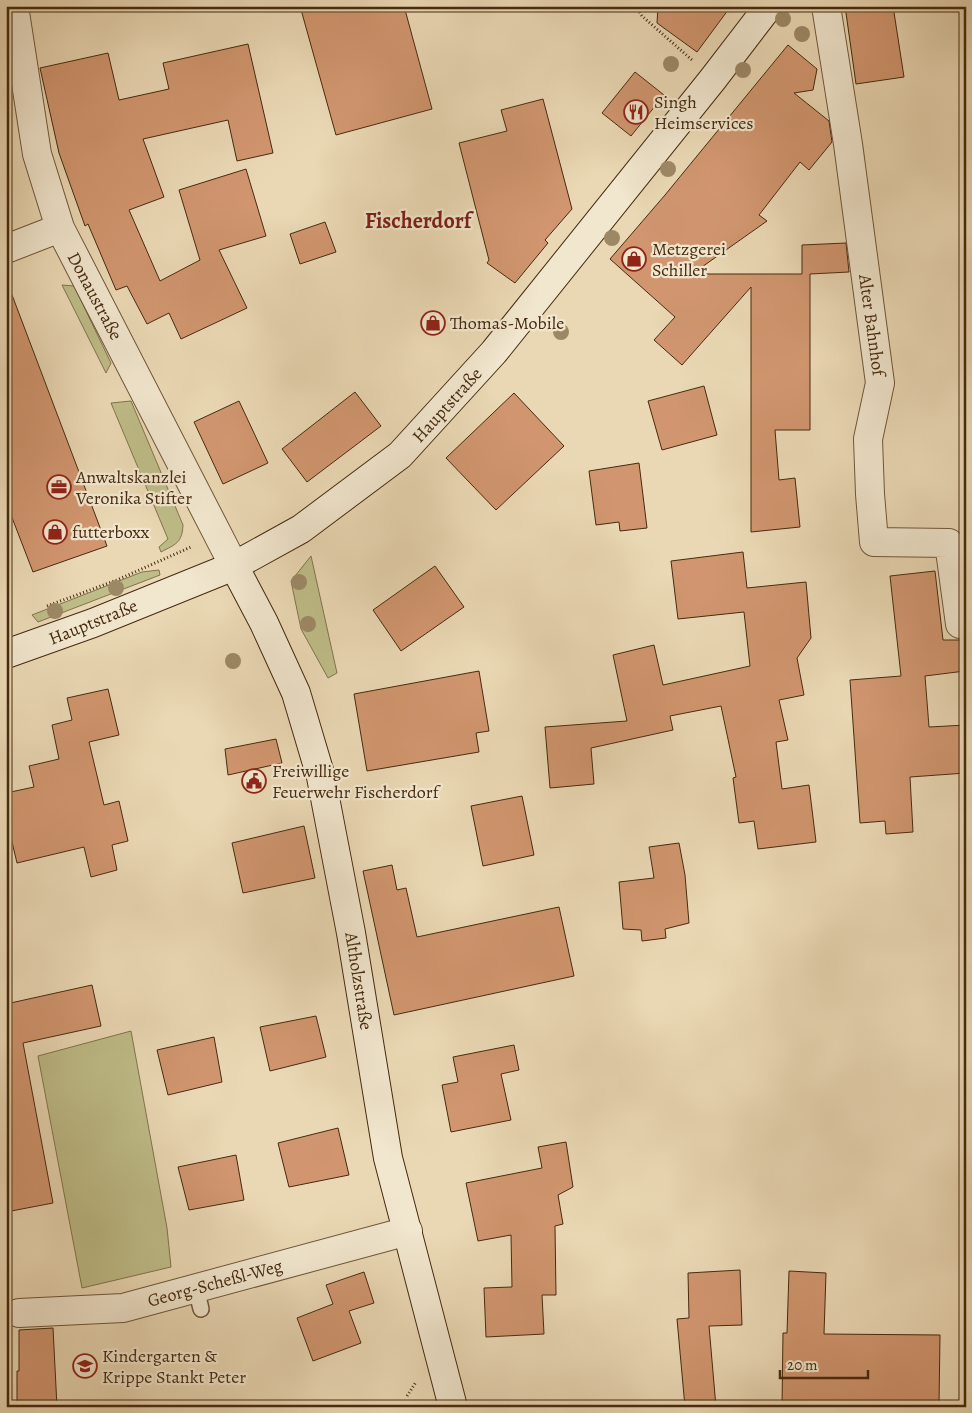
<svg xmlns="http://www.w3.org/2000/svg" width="972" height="1413" font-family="Alegreya,serif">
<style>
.green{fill:#bebc88;stroke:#82734c}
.building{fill:#d1966f;stroke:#462a0f}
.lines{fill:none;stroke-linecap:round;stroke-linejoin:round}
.lane-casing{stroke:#6f5638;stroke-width:18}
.street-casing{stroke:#6f5638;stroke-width:30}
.secondary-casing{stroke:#462a0f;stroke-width:30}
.path{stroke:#462a0f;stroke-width:3;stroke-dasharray:1 2.5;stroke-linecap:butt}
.lane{stroke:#f1e6ce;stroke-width:15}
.street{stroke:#f1e6ce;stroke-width:28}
.secondary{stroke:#f1e6ce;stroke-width:28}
.tree{fill:#9d8866}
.labels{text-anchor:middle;stroke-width:4.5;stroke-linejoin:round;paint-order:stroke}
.poi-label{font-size:18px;fill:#462a0f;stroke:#f1e6ce;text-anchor:start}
.street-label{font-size:18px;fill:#462a0f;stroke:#f1e6ce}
.district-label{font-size:22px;font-weight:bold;fill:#7a1f14;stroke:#f1e6ce}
</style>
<rect width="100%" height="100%" fill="#ead8b4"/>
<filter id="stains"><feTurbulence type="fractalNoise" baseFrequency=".004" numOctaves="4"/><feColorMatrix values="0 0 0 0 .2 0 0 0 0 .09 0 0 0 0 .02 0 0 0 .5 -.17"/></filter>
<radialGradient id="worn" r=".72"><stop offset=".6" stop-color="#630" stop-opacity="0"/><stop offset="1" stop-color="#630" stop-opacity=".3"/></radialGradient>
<path class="green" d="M 62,285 L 74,286 L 111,363 L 106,373 Z
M 131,401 L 183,525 C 182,543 176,544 161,552 L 159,547 L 168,539 L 111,403 Z
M 311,556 L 337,673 L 328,678 L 301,629 L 291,581 Z
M 159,570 L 160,575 L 38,622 L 32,615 L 142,572 Z
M 131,1031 L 167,1228 L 171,1267 L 82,1288 L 38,1056 Z"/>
<path class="building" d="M 300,6 L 404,6 L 432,109 L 336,135 Z
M 658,6 L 731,6 L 697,52 L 657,23 Z
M 845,6 L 893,6 L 904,77 L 856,84 Z
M 248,44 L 273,153 L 237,161 L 228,120 L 143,139 L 164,197 L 129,210 L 160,281 L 200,260 L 179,190 L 246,169 L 266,236 L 219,250 L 247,308 L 181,339 L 169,313 L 147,324 L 127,286 L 116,290 L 88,224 L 85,226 L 59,153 L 40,68 L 108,53 L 119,100 L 169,89 L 163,63 Z
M 788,45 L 817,69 L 813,90 L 794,93 L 829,121 L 832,142 L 809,170 L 800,162 L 759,215 L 767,221 L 692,274 L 802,274 L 802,245 L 846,243 L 849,272 L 810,274 L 810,430 L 775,430 L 779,480 L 795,478 L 800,527 L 751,532 L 751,287 L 682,365 L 654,340 L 675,317 L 610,259 L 665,195 Z
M 635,72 L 664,95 L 631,136 L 602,113 Z
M 543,99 L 572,209 L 545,240 L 548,243 L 515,283 L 487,263 L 489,260 L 459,143 L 507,131 L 501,110 Z
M 325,222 L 336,252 L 300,264 L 290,234 Z
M 6,287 L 9,287 L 107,546 L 33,572 L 6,502 Z
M 704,386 L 717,435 L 662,450 L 648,401 Z
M 355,392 L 381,426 L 307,482 L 282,449 Z
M 514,393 L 564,446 L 496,510 L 446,458 Z
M 239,401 L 268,463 L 223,484 L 194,422 Z
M 639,463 L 647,528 L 620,531 L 619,522 L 596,525 L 589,471 Z
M 743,552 L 747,588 L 806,582 L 811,638 L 797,658 L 804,695 L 779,700 L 788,740 L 776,742 L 782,789 L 809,785 L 816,842 L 758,849 L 754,821 L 739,823 L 733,778 L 736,777 L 721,706 L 670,716 L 673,730 L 591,748 L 594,784 L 550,788 L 545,727 L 627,721 L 613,655 L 654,645 L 663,685 L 750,666 L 744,612 L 678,619 L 671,561 Z
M 435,566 L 464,607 L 401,651 L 373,610 Z
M 935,571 L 943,640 L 961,640 L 965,671 L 925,676 L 929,727 L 966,725 L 966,773 L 910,777 L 913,832 L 886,834 L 885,821 L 860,823 L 850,680 L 901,676 L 890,576 Z
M 479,671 L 489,731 L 476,733 L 479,752 L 367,771 L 354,694 Z
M 108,689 L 119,735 L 89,742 L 104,805 L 119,801 L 128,841 L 112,845 L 117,870 L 91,877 L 84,847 L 17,863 L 6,817 L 6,793 L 34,787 L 29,766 L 59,759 L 52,725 L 72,720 L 67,698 Z
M 276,739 L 282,763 L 228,775 L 225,749 Z
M 522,796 L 534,855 L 483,866 L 471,806 Z
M 304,826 L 315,878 L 243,893 L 232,843 Z
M 679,843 L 685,875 L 689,923 L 665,929 L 666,938 L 642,941 L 641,930 L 623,929 L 619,882 L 654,878 L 649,847 Z
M 392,865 L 397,890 L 406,888 L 417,937 L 559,907 L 574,976 L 394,1015 L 363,871 Z
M 92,985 L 101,1026 L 23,1043 L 53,1203 L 6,1212 L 6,1004 Z
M 316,1016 L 326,1057 L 270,1071 L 260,1027 Z
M 214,1037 L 222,1082 L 168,1095 L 157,1050 Z
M 514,1045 L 519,1070 L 501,1074 L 511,1120 L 451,1132 L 442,1085 L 458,1082 L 453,1057 Z
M 338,1128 L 349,1175 L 289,1187 L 278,1143 Z
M 566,1142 L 573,1187 L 558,1195 L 563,1224 L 555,1226 L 556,1295 L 542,1295 L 544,1334 L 486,1337 L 484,1288 L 512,1287 L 511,1235 L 478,1241 L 466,1183 L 542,1168 L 538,1147 Z
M 236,1155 L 244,1200 L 189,1210 L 178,1167 Z
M 740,1270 L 742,1325 L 709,1326 L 716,1407 L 685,1407 L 677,1319 L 689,1318 L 688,1273 Z
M 789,1271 L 826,1273 L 824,1334 L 940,1335 L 939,1404 L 865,1403 L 865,1407 L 782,1407 L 783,1333 L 787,1333 Z
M 364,1272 L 374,1303 L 349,1311 L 361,1343 L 313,1361 L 297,1318 L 333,1304 L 326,1285 Z
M 53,1328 L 57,1407 L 17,1407 L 17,1371 L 19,1371 L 19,1330 Z"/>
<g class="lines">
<g class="lane-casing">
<path id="lane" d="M 196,1288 L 201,1309"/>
</g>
<g class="street-casing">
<path id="street" d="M 14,6 L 37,154 L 60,228 L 234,566
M 826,6 L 848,144 L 880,383 L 868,439 L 870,494 L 874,542 L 949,543 L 960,624 L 966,624
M 6,249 L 60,228
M 19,1313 L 123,1308 L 408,1231"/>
</g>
<g class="secondary-casing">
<path id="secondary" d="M 234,566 L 264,623 L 296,693 L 321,777 L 351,933 L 388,1158 L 453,1407
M 6,654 L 93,623 L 234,566 L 301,529 L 400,455 L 494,352 L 713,79 L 769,6"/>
</g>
<path class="path" d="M 636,6 L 642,16 L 692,60
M 47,606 L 117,580 L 191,547
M 407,1396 L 416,1382"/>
<use href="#lane" class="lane"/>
<use href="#street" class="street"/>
<use href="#secondary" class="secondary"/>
</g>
<g class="tree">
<circle cx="783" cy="19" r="8"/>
<circle cx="802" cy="34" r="8"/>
<circle cx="671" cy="64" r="8"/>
<circle cx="743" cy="70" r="8"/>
<circle cx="668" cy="169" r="8"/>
<circle cx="612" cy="238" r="8"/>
<circle cx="561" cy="332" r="8"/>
<circle cx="299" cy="582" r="8"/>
<circle cx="116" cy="588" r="8"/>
<circle cx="55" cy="611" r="8"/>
<circle cx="308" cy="624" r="8"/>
<circle cx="233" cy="661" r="8"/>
</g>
<defs>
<g id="restaurant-ring" transform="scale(1.25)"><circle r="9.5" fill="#f1e6ce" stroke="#8f2418" stroke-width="1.5"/><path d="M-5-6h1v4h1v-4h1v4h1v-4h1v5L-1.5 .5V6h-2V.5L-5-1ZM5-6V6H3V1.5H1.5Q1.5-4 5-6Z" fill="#8f2418"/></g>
<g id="shop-ring" transform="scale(1.25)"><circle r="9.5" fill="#f1e6ce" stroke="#8f2418" stroke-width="1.5"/><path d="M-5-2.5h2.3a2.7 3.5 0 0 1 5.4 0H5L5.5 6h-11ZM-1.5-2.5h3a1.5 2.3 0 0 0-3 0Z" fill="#8f2418"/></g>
<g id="office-ring" transform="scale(1.25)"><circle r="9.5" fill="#f1e6ce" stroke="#8f2418" stroke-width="1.5"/><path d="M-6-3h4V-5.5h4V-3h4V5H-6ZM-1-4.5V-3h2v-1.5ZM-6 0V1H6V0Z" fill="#8f2418"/></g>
<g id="civic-ring" transform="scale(1.25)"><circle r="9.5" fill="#f1e6ce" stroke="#8f2418" stroke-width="1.5"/><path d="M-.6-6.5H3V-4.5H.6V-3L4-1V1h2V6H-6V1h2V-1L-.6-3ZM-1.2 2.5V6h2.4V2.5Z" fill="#8f2418"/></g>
<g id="school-ring" transform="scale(1.25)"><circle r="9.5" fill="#f1e6ce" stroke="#8f2418" stroke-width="1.5"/><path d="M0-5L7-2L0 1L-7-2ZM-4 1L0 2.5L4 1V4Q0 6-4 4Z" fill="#8f2418"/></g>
</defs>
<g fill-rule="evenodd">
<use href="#restaurant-ring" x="636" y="112"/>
<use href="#shop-ring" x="634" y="259"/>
<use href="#shop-ring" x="433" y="323"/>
<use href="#office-ring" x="59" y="487"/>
<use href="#shop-ring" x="55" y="532"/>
<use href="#civic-ring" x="254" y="781"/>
<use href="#school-ring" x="85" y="1366"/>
</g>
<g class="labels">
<g class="poi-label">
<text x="654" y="108">Singh<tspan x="654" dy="21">Heimservices</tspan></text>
<text x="652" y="255">Metzgerei<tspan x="652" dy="21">Schiller</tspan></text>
<text x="450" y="329">Thomas-Mobile</text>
<text x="76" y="483">Anwaltskanzlei<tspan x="76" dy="21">Veronika Stifter</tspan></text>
<text x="72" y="538">futterboxx</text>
<text x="272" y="777">Freiwillige<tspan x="272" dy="21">Feuerwehr Fischerdorf</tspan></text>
<text x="102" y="1362">Kindergarten &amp;<tspan x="102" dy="21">Krippe Stankt Peter</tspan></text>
</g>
<g class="street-label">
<text transform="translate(95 296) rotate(62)" y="6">Donaustraße</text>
<text transform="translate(872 325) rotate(82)" y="6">Alter Bahnhof</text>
<text transform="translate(447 405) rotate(-48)" y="6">Hauptstraße</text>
<text transform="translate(93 622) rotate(-22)" y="6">Hauptstraße</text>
<text transform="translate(359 981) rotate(81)" y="6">Altholzstraße</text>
<text transform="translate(215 1283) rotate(-15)" y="6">Georg-Scheßl-Weg</text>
</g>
<g class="district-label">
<text x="418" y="228">Fischerdorf</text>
</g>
</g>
<rect width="972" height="1413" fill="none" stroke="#ead8b4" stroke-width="25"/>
<rect x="8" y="8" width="957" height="1398" fill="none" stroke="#462a0f" stroke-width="2.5"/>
<rect x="12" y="12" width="947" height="1388" fill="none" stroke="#462a0f"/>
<path d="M780 1370v8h88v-8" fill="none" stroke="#462a0f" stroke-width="2.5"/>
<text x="787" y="1370" font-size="15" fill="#462a0f" stroke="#f1e6ce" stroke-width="4" paint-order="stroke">20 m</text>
<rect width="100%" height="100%" filter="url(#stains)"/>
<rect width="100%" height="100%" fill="url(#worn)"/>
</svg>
